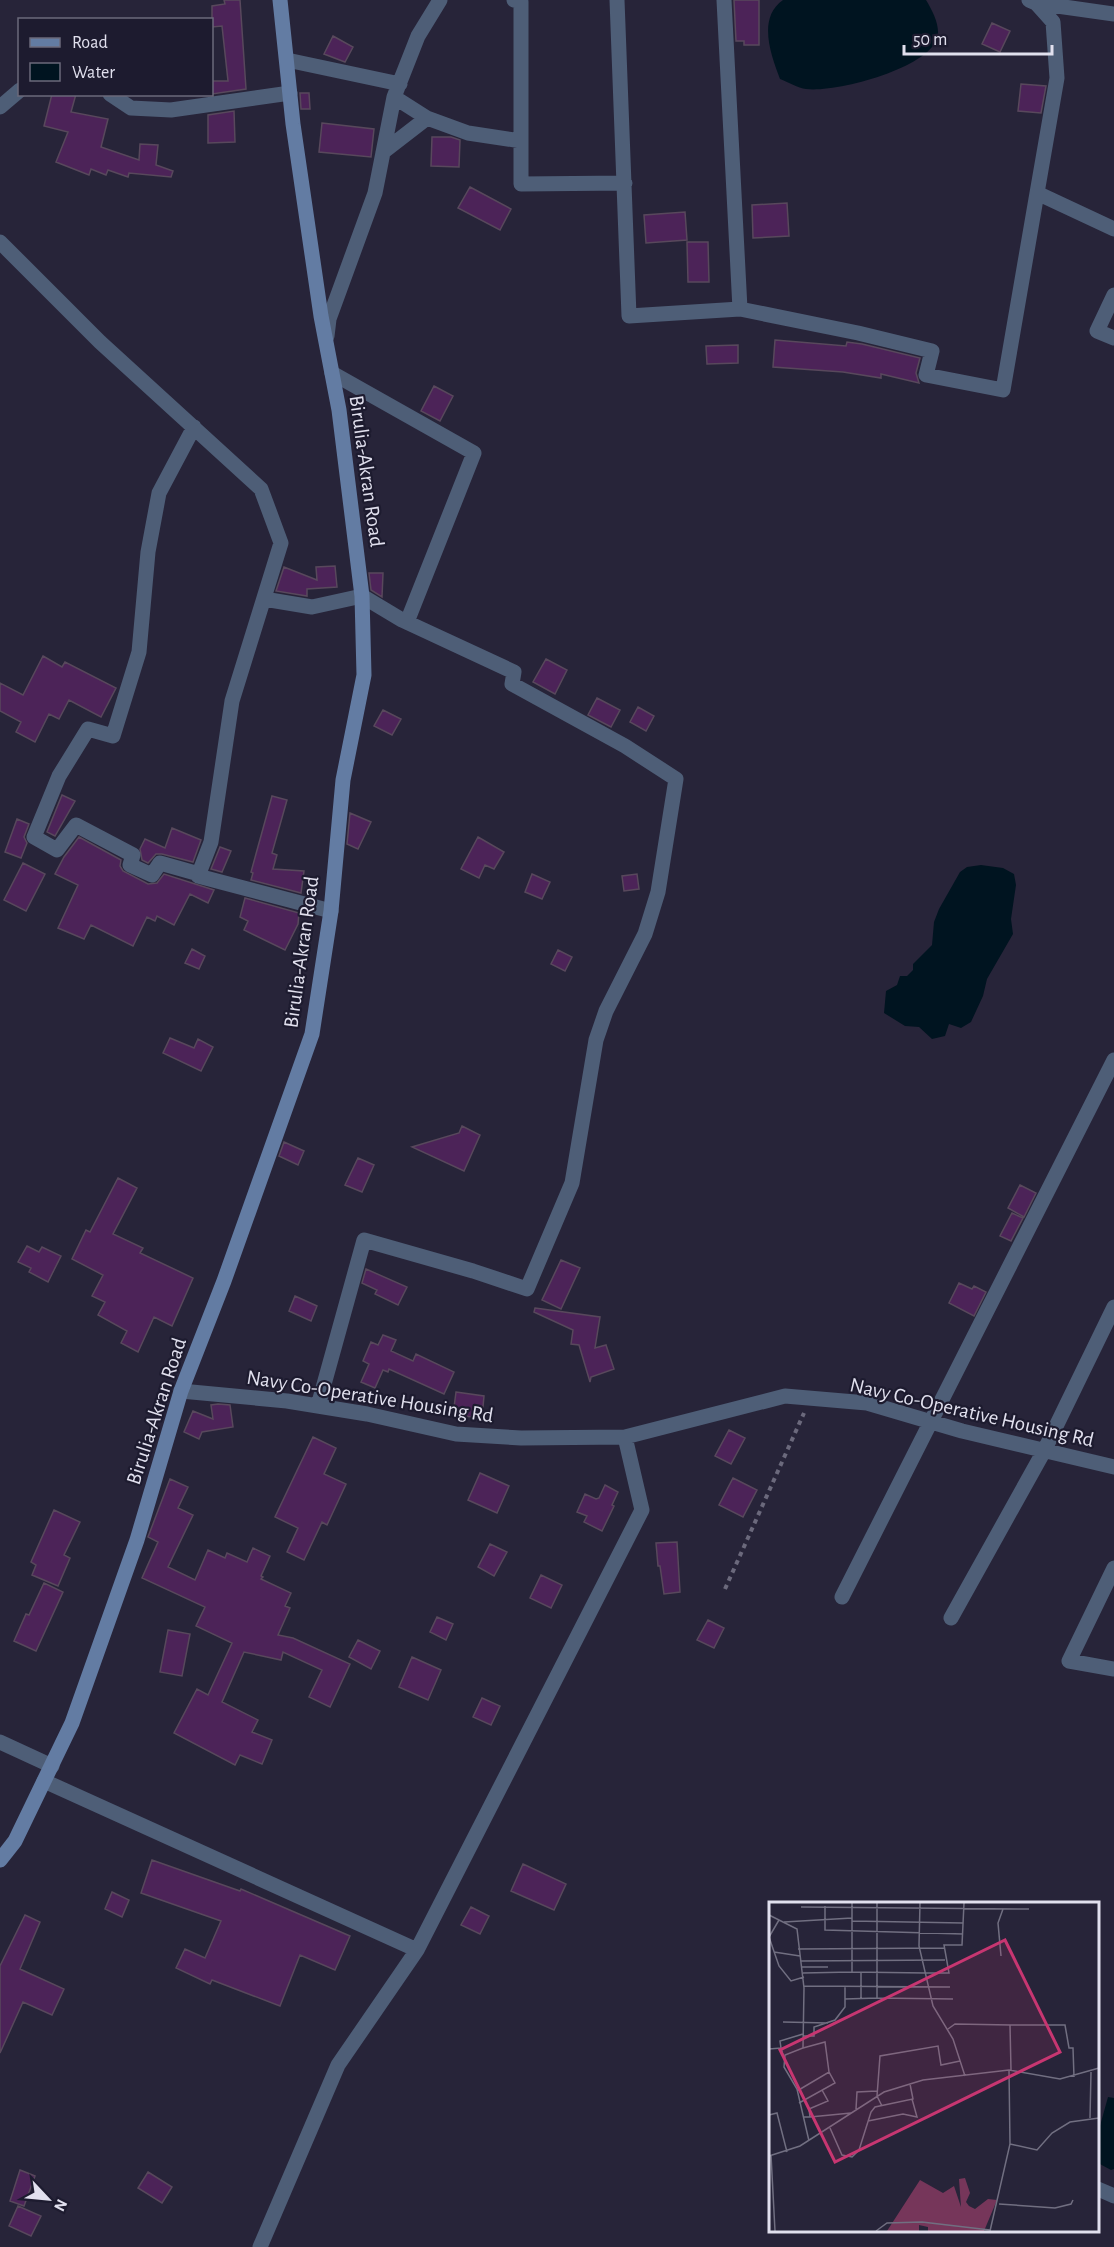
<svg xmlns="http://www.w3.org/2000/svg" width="1114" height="2247" font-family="'Alegreya Sans',sans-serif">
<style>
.water{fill:#001420}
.building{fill:#4c2358;stroke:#58485c;stroke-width:1.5}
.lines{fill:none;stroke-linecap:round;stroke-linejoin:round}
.path{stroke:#6b697c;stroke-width:4;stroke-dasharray:4.5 4.5;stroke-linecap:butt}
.street{stroke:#4e5e77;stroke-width:15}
.secondary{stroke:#637ca3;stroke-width:15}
.labels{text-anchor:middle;stroke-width:4.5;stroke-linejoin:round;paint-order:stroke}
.street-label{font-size:21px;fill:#e1e0ee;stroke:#1d1b2f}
.inset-road{fill:none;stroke:#716f81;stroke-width:1.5}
.view{fill:#c73671;fill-opacity:0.15;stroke:#c73671;stroke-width:3}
.inset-edge{fill:none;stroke:#e1e0ee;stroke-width:3}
</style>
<rect width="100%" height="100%" fill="#272439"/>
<path class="water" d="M 783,0 L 926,0 C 932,10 939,23 938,35 C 933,68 835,93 806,89 C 798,88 788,82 780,79 C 771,55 757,18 783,0 Z
M 981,865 L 1003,868 L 1014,874 L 1016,885 L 1011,919 L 1013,934 L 987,979 L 983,996 L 971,1022 L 961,1028 L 949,1024 L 945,1036 L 932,1039 L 919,1027 L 905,1026 L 884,1013 L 886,991 L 897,985 L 900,976 L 907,976 L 913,970 L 913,964 L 932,945 L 934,922 L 939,909 L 960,872 L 967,867 Z
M 1108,2097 L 1114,2098 L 1114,2169 L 1111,2170 L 1098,2163 L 1098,2133 Z"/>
<path class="building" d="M 224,0 L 240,0 L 246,89 L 212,94 L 212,81 L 228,81 L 222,26 L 212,27 L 212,6 L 225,4 Z
M 734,0 L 759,0 L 759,45 L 744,45 L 744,41 L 736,41 Z
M 992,23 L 1010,31 L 1000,52 L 982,44 Z
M 333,36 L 353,47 L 345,62 L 324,54 Z
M 1021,84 L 1046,86 L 1041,113 L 1018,111 Z
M 300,93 L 309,93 L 310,109 L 301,109 Z
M 52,94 L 76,94 L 71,112 L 108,119 L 101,147 L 139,160 L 140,144 L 158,145 L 156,165 L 173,171 L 171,177 L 129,173 L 128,177 L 108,170 L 106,175 L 91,169 L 89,175 L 56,162 L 68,132 L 44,126 Z
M 234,111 L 235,142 L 208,143 L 208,115 Z
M 322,123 L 374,129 L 371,157 L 319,152 Z
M 432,137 L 451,137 L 460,140 L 459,167 L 431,166 Z
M 470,187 L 511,209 L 500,230 L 458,208 Z
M 787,203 L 789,236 L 753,238 L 752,205 Z
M 685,212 L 687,240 L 646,243 L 644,215 Z
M 687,242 L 708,242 L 709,282 L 688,282 Z
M 775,340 L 846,346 L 847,342 L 862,344 L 920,358 L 916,373 L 919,383 L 881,374 L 881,378 L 843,372 L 773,367 Z
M 738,345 L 738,363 L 707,364 L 706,346 Z
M 434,386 L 453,396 L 440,421 L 421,411 Z
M 335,566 L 337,587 L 307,589 L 307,596 L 276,591 L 284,567 L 317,580 L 316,567 Z
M 369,573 L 383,573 L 382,597 L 371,590 Z
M 43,656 L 62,667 L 65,662 L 116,688 L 101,717 L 69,700 L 59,719 L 49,714 L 35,742 L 16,732 L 21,722 L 0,711 L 0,683 L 23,695 Z
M 546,659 L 567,670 L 555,694 L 533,682 Z
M 597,698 L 620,710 L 611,727 L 588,715 Z
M 638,707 L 654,716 L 646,731 L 630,722 Z
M 383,710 L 401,719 L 392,735 L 374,726 Z
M 62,795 L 75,801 L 55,836 L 47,832 Z
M 272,796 L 287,800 L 272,853 L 277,855 L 273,869 L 304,871 L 301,893 L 251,880 L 253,873 L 251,872 Z
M 350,813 L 371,822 L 358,849 L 347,844 Z
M 17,819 L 29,824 L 24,837 L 27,843 L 21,858 L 5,852 Z
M 172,828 L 201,840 L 193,862 L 162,854 L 156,854 L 148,863 L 142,860 L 140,849 L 145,839 L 165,848 Z
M 79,837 L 121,860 L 120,866 L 123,871 L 148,884 L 157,883 L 164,874 L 214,890 L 208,903 L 190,894 L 174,925 L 157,916 L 155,921 L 147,917 L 133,946 L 91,925 L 84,939 L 58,928 L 78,885 L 55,874 L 64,857 Z
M 478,837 L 504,852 L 494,869 L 485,865 L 479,878 L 461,869 Z
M 220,847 L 231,851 L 222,872 L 211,869 Z
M 23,863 L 45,874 L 26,911 L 4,900 Z
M 532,874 L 550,882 L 542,899 L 525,892 Z
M 637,874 L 639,889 L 624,891 L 622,876 Z
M 245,898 L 299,913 L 298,924 L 285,950 L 244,930 L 248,921 L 240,917 Z
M 192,949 L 205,956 L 199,969 L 185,963 Z
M 558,950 L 572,957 L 565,971 L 551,964 Z
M 170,1038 L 194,1048 L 198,1039 L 213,1047 L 201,1071 L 163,1053 Z
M 462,1126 L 480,1135 L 464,1171 L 412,1147 L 459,1133 Z
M 284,1142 L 304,1151 L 298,1165 L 279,1156 Z
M 358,1158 L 374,1165 L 362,1192 L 345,1185 Z
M 118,1178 L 137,1188 L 113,1234 L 143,1248 L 140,1253 L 193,1278 L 172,1326 L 154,1317 L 138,1352 L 121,1343 L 127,1331 L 98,1315 L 105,1302 L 92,1296 L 103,1275 L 72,1259 L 86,1230 L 90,1232 Z
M 1020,1185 L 1036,1193 L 1024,1217 L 1008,1208 Z
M 1012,1213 L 1023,1218 L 1011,1241 L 1000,1236 Z
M 27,1246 L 39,1252 L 42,1247 L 61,1256 L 48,1282 L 29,1272 L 31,1268 L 18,1262 Z
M 561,1260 L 580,1268 L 561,1309 L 542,1300 Z
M 366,1269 L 407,1287 L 398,1305 L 375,1294 L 377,1290 L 362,1283 Z
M 959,1283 L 972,1289 L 974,1286 L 986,1292 L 974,1316 L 949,1303 Z
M 295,1296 L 317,1306 L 311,1321 L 289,1311 Z
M 535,1308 L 600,1317 L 595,1348 L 606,1345 L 614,1369 L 591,1377 L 590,1382 L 579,1345 L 571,1344 L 573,1330 L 534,1312 Z
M 383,1335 L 396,1340 L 391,1351 L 413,1361 L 416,1354 L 454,1372 L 444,1394 L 389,1369 L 388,1372 L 383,1370 L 375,1388 L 361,1382 L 369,1364 L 363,1361 L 371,1342 L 378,1345 Z
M 456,1392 L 484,1396 L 482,1418 L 453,1415 Z
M 218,1404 L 230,1405 L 233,1427 L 202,1432 L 199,1439 L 184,1432 L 193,1411 L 213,1419 L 211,1405 Z
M 729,1430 L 745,1438 L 731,1464 L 715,1456 Z
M 313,1437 L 336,1448 L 324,1474 L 346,1484 L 327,1525 L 322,1522 L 304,1560 L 287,1552 L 298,1528 L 275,1517 Z
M 480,1473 L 509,1486 L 497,1513 L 468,1500 Z
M 733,1478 L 757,1490 L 743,1517 L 719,1505 Z
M 170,1479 L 188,1487 L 178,1508 L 193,1515 L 168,1567 L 195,1580 L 208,1550 L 225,1558 L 227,1553 L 247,1562 L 253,1548 L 270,1556 L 261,1576 L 263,1577 L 261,1579 L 291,1593 L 285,1606 L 290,1608 L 278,1635 L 293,1638 L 350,1664 L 330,1707 L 309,1697 L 322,1670 L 283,1652 L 281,1660 L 244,1652 L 222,1702 L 258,1720 L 252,1732 L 272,1740 L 262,1764 L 240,1755 L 235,1765 L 174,1733 L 197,1689 L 208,1695 L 232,1643 L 196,1626 L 205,1607 L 142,1578 L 158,1542 L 148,1537 Z
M 605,1485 L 618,1492 L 612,1505 L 614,1506 L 602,1531 L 584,1522 L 587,1516 L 577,1512 L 585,1494 L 596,1499 L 599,1498 Z
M 54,1510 L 80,1522 L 64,1555 L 70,1558 L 58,1586 L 32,1575 L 36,1565 L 31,1562 Z
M 677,1542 L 680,1592 L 664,1594 L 660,1566 L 658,1566 L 656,1543 Z
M 490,1544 L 507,1552 L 494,1576 L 478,1567 Z
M 541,1575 L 562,1585 L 551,1608 L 530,1598 Z
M 44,1583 L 63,1592 L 36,1651 L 14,1641 L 26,1614 L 29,1615 Z
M 437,1617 L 453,1624 L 446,1640 L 430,1632 Z
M 708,1620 L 724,1628 L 714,1648 L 697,1640 Z
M 168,1630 L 190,1634 L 182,1676 L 160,1672 Z
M 358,1640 L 380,1651 L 371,1669 L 349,1657 Z
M 412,1657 L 441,1670 L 428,1700 L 399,1687 Z
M 482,1698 L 500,1706 L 491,1725 L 473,1717 Z
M 152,1860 L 240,1891 L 241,1889 L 350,1936 L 335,1970 L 300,1955 L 280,2006 L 212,1980 L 210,1984 L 176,1968 L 185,1949 L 205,1958 L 221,1921 L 141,1893 Z
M 523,1864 L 566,1884 L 554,1910 L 511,1891 Z
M 112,1892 L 129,1900 L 122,1917 L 105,1909 Z
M 471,1907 L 489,1916 L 480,1934 L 461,1925 Z
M 25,1915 L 40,1922 L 20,1969 L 64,1989 L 52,2015 L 23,2002 L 0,2053 L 0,1966 Z
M 20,2170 L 35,2176 L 24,2206 L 10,2201 Z
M 148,2172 L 172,2187 L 162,2203 L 138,2188 Z
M 18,2206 L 41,2216 L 31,2236 L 9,2226 Z"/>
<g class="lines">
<path class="path" d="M 725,1589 L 804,1413"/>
<path class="street" d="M 514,0 L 521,2 L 521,184 L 625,183
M 617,0 L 629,316 L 740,309 L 724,0
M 1029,0 L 1036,3 L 1053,22 L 1057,78 L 1037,193 L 1114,229
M 1036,3 L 1114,14
M 287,60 L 400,84
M 110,94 L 131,108 L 171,110 L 290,93
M 394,97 L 427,118 L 468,133 L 521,141
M 0,107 L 20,90
M 383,152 L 427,118
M 0,242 L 100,342 L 261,489 L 281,543 L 232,701 L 211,842 L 198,876 L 331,911
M 1114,295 L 1097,331 L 1114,338
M 740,309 L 858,333 L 932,351 L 926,375 L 1003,390 L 1037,193
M 327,336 L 329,319 L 375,193 L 394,97 L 418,36 L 440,0
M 332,373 L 474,453 L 407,622
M 194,427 L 159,493 L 148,552 L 139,652 L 113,736 L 88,729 L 59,776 L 34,837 L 57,850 L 76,825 L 133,855 L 130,865 L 152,875 L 160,863 L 199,874
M 264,599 L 312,607 L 362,596 L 402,620 L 514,672 L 512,684 L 625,746 L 676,779 L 658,892 L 645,934 L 606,1011 L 596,1040 L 572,1183 L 527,1289 L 473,1271 L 364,1240 L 318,1406
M 181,1391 L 287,1401 L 367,1414 L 456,1434 L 521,1438 L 625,1437 L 785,1396 L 867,1403 L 962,1431 L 1114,1467
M 1114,1568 L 1069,1661 L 1114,1669
M 842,1597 L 1114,1060
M 951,1618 L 1044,1451 L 1114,1307
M 0,1742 L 52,1766
M 44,1781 L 417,1950 L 642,1510 L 625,1437
M 1098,2189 L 1114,2196
M 260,2247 L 338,2065 L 417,1950"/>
<path class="secondary" d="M 0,1860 L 15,1841 L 72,1723 L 137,1540 L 181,1391 L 224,1281 L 312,1034 L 331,911 L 343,780 L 364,675 L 362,596 L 339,410 L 321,316 L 293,124 L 280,0"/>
</g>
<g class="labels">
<g class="street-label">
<text transform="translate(367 471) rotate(82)" y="7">Birulia-Akran Road</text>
<text transform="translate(301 952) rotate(-82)" y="7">Birulia-Akran Road</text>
<text transform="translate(370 1396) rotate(9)" y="7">Navy Co-Operative Housing Rd</text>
<text transform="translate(156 1411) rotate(-72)" y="7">Birulia-Akran Road</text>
<text transform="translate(972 1412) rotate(13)" y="7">Navy Co-Operative Housing Rd</text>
</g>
</g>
<g transform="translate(769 1902)">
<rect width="330" height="330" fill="#272439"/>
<path d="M 196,276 L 201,291 L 197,300 L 200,304 L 206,307 L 219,297 L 228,298 L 215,329 L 159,329 L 159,325 L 150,323 L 150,329 L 118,329 L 151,278 L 174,291 L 185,284 L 192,305 L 190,277 Z" fill="#76365a"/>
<path class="inset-road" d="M 83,1 L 83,70 L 157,71 L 180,71 L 175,43 L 193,43 L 195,1M 108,1 L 108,96 L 184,97M 151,1 L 150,44 L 164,104 L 184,137 L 196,174M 56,4 L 56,28 L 194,32M 32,5 L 260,7M 0,13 L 28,27 L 35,86 L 34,146 L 16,153 L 15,165 L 28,187 L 40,239M 10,18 L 0,35 L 10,64 L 22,79 L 35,75M 83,19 L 194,21M 15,20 L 83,16M 29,47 L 175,46M 5,50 L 31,54M 232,54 L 229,21 L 234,7M 32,59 L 176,58M 33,65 L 59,65M 34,71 L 83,70M 35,84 L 181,85M 92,96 L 92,71M 76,97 L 108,96M 14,120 L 59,121M 241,123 L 296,123 L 300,146 L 304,146 L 305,175M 179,127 L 186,122 L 241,123 L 242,168M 34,134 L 45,134 L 45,125 L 66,118 L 76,105 L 76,85M 12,146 L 11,139 L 34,132M 34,146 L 56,140 L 60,170M 0,147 L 12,146 L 15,156M 28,189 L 60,170 L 66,181 L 30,201M 113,204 L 108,194 L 111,154 L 169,144 L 172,163 L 191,159M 87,207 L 88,190 L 108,189M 0,213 L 8,211 L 18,250M 35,215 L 41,215 L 40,207 L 59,199 L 53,188M 41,215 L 82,211M 321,216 L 322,170M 99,219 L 134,212 L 148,215 L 143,197M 61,226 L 73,253 L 83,255 L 90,248 L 102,210 L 106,205 L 144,197 L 141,182M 241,242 L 268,248 L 283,231 L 301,220 L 330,216M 2,253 L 6,329M 0,254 L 31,244 L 115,190 L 154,178 L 240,168 L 291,177 L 330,166M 230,302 L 286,306 L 302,302 L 304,298M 107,329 L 118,321 L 153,320 L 221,328M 221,329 L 241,242 L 240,168"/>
<path class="view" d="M 236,38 L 291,150 L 66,260 L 11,148 Z"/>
<rect width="330" height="330" class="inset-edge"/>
</g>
<rect x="18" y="18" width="195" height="78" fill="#1d1b2f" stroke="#6b6a7b" stroke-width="1.5"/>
<rect x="30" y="38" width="30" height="9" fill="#637ca3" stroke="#6b6a7b" stroke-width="1.5"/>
<text x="72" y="48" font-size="18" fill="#e1e0ee">Road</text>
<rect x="30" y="63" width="30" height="18" fill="#001420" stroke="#6b6a7b" stroke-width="1.5"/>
<text x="72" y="78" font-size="18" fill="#e1e0ee">Water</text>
<g transform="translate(48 2199) rotate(116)" stroke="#1d1b2f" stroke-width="4.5" paint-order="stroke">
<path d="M0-4.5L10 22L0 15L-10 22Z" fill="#e1e0ee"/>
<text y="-9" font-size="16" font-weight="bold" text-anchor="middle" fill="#e1e0ee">N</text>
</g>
<path d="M904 45v9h148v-9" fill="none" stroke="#e1e0ee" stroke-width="3"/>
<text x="913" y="45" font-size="18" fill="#e1e0ee" stroke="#1d1b2f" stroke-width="4.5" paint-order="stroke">50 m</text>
</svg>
